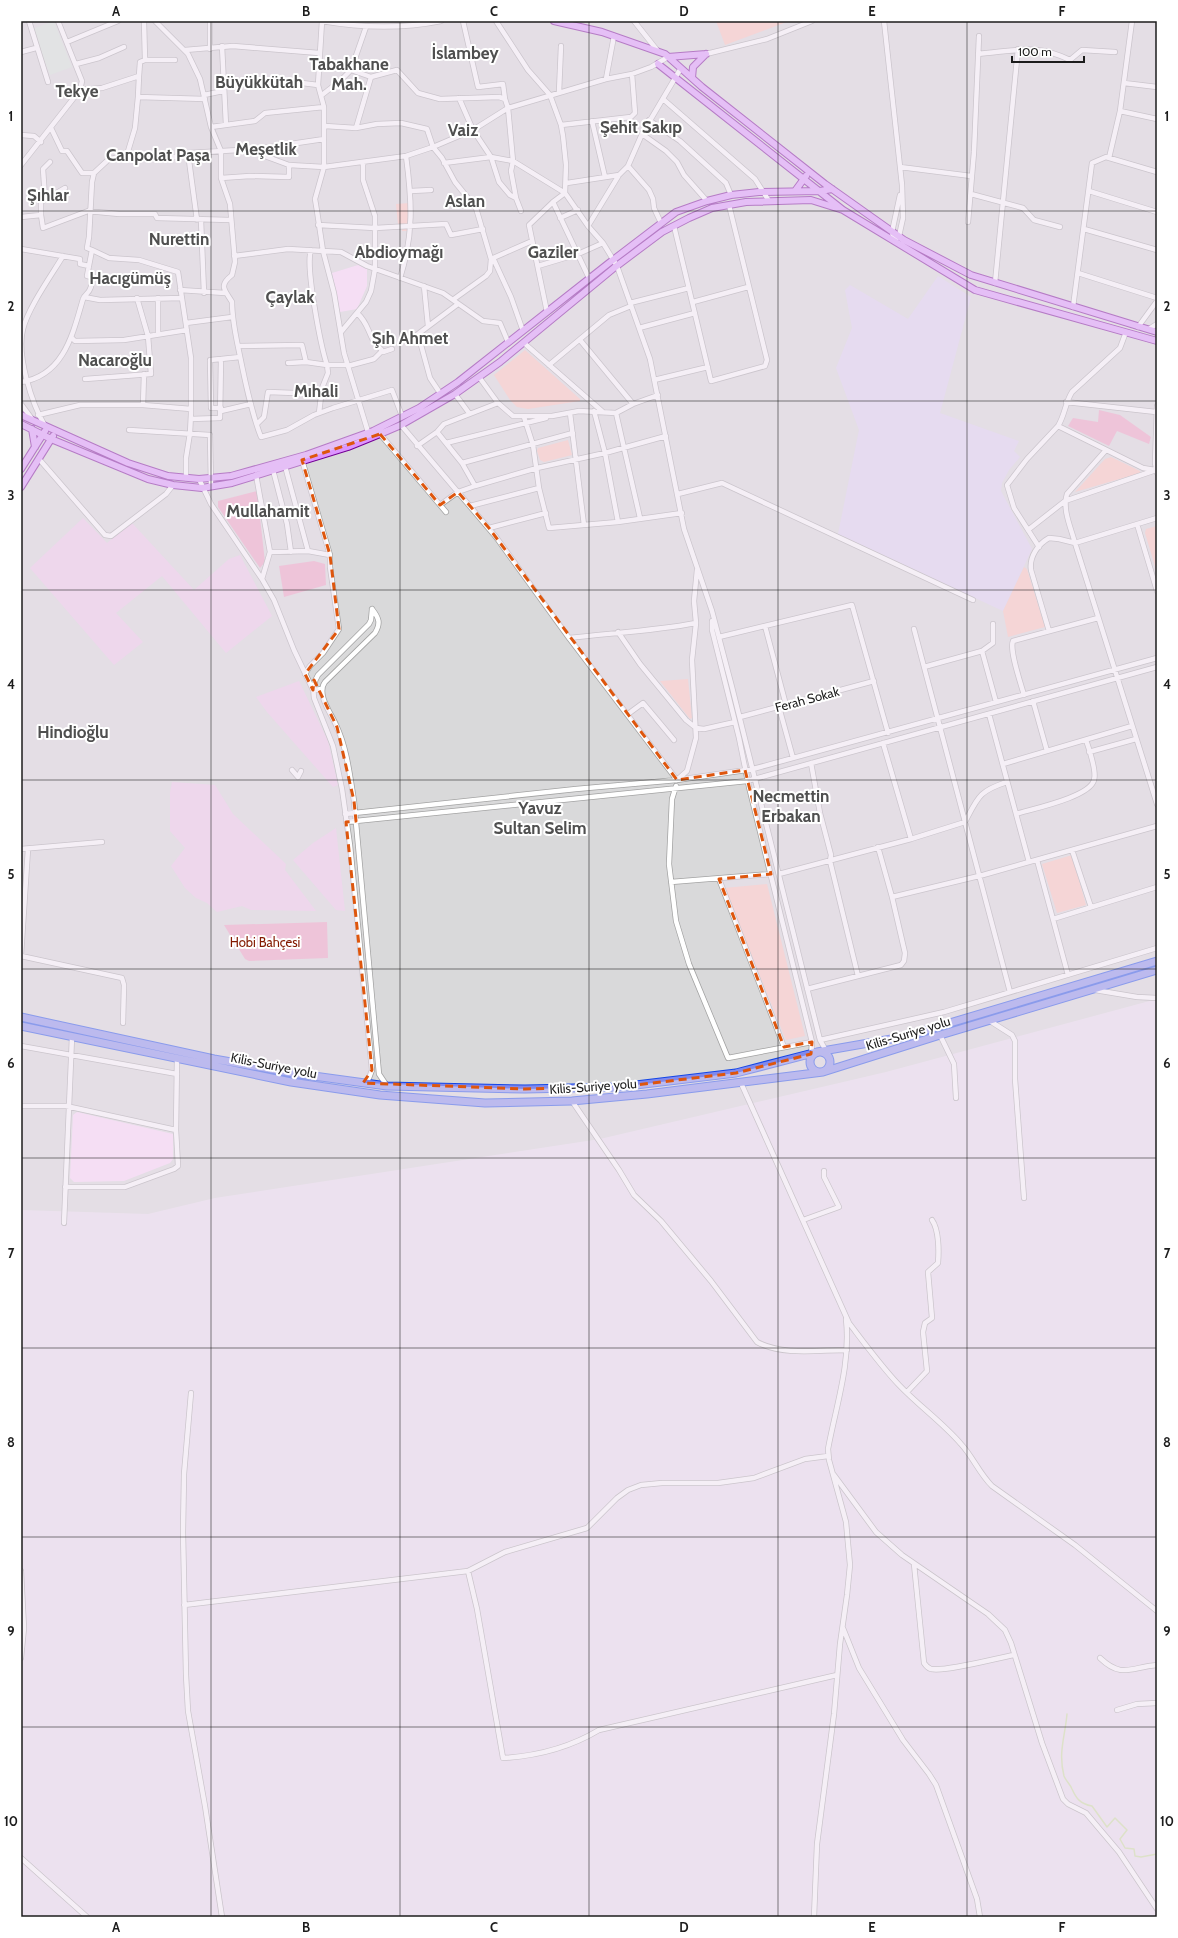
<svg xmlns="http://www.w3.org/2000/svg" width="1178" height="1938" font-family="Cabin,sans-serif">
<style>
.residential{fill:#d9d9da}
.education{fill:#ffd9fb}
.military{fill:#ded2f2}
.farmland{fill:#f0c9e9}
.grass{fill:#efa1bf}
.park{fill:#fec5b8}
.plaza{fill:#d5e4d7}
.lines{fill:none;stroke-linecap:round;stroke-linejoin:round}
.stream{stroke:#cae19c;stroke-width:1.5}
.minor-casing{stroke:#a3a3a3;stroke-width:6}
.major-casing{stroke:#730094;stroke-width:8}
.highway-casing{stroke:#1346e7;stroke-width:9}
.minor{stroke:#fff;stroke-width:4.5}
.major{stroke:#dc95ff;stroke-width:6}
.highway{stroke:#8089ee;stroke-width:7}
.marked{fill:none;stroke:#de560d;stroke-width:3;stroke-dasharray:8 5;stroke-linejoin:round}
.grid{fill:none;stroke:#1c1c1c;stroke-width:1;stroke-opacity:0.55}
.labels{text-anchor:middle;stroke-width:4;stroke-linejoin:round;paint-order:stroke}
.street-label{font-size:13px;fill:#1c1c1c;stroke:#fff}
.park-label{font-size:13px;fill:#831a01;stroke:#fff}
.district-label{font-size:17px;font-weight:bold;fill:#4f4f4f;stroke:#fff}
.neatline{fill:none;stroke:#1c1c1c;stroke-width:1.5}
.grid-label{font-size:13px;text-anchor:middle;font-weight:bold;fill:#1c1c1c}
</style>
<rect width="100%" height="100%" fill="#ece1ef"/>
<path class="residential" d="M 21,21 L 1157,21 L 1157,999 L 886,1072 L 600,1139 L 215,1198 L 148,1214 L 21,1210 Z"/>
<path class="education" d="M 358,265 L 367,269 L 367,286 L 357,309 L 340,312 L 332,273 Z
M 77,1112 L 173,1134 L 173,1159 L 170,1163 L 124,1181 L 74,1182 L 70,1178 L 73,1115 Z"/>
<path class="military" d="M 938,276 L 971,297 L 940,413 L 1019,441 L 1014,451 L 1020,457 L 1009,470 L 1002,483 L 1001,491 L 1032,549 L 1003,611 L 838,534 L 859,430 L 836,368 L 852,328 L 845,290 L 850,285 L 908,319 Z"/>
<path class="farmland" d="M 83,518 L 107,543 L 132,523 L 194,590 L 229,559 L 240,555 L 272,616 L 226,653 L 162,576 L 116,613 L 143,642 L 114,665 L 30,568 Z
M 299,681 L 328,741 L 338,785 L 333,787 L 267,712 L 256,697 Z
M 172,782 L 215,785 L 233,814 L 286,864 L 285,870 L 316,911 L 251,910 L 242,906 L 217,912 L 207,903 L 196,898 L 185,888 L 171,866 L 185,848 L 170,831 L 170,793 Z
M 336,828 L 345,911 L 336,910 L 293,860 L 313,843 Z"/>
<path class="grass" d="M 1099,410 L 1120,415 L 1151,437 L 1149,444 L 1117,431 L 1109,446 L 1068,426 L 1073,418 L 1098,422 Z
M 257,491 L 265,562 L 260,568 L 218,507 L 218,501 Z
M 314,561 L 325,564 L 326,585 L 284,597 L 279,566 Z
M 327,922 L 328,958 L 249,961 L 245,959 L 224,925 Z"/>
<path class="park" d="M 716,21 L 789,21 L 725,45 Z
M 409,203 L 409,231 L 402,231 L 401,224 L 398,225 L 396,204 Z
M 525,350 L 580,399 L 580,401 L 528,409 L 517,407 L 510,400 L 494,375 Z
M 568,440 L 572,455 L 544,462 L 540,460 L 537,451 L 538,448 Z
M 1111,457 L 1140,471 L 1140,473 L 1075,492 L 1105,459 Z
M 1157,526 L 1157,573 L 1145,533 L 1146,529 Z
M 1024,567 L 1027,569 L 1045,627 L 1008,637 L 1003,611 Z
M 688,679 L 692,718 L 690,719 L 660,681 Z
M 1072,855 L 1086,905 L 1057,913 L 1042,864 Z
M 767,884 L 805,1036 L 786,1040 L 724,888 Z"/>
<path class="plaza" d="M 54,21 L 72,67 L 50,75 L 32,29 Z"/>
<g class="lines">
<path class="stream" d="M 1067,1714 C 1065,1737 1058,1752 1064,1776 C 1066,1781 1070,1784 1072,1789 C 1076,1798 1080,1804 1092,1806 L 1107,1827 L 1115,1818 L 1127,1830 L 1120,1839 L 1125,1848 L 1134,1849 L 1135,1856 L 1141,1857 L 1157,1854"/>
<g class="minor-casing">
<path id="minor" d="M 29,21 L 48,82
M 155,21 L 188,54 L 200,79 L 211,127 L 221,151 L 221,178 L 230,204 L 235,262 L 232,275 C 218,286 225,290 232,302 C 232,324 238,345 242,366 C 247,390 252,414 261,437 L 287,430 L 314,415 L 333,408 L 392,390 L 402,416
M 210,21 L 210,49
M 322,21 L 318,85 L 324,107 L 324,167 L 315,199 L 317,211 L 323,251 L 334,293 L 344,353 L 368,432
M 322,21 C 362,28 402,29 441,21
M 463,21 L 478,87 L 503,84 L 505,99
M 496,21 L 528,70 L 550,95 L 561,125 L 563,136 L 566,165 L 565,193 L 588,226 L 603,243 L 617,266 L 650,359 L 684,529 L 712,611 L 732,687 L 820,1040 L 829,1056
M 634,21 L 657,50
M 884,21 L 902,185 L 903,218 L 899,236 L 894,241
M 67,42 L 118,21
M 222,46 L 226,125
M 185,50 L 233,46 L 319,53
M 21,52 L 36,48
M 706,54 L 767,39 L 812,21
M 978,54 C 1014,51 1036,43 1070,60 L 1082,50 L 1115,52
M 145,60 L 175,60
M 76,64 L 99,58 L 124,47
M 351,70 L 371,77 L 397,70 L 418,93 L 440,99 L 499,97 L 505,99 L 508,108 L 513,161 L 511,171 L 516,198 L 521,211
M 139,76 L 140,62 L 145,60 L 144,21
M 606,79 L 614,36
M 1124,83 L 1157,87
M 80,90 L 102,88 L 139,76 L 138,97 L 205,99
M 559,92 L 561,46
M 204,95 L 223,91 L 225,86 L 258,80 L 286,81 L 318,85
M 322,95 L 341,80 L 351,70 L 366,27
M 459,98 L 473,130 L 491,157 L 499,182 L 510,195 L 516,198
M 663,99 L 755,179 L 769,201
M 1120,111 L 1157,119
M 649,120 L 680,141 L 726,183 L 731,195
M 592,121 L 605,177
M 561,125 L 631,117 L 635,113 L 632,74
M 325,126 L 356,128 L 377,124 L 401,123 L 427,129 L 433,147 L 442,158 L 455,182 L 476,208 L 491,259 L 490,271 L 486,276 L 454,299
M 211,127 L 255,121 L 265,113 L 324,107
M 51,128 L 62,151 L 67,151 L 82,173 L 94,173
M 356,128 L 371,77
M 642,134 L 666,151 L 677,162 L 684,175 L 707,201
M 21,135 L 34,136 L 41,142
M 257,149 L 324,139
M 188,153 L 197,220
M 126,158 L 135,128 L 138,97
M 1109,158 L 1120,111 L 1132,21
M 444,163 L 491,157 L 513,161 L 565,193 L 553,202 L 529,225 L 547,312
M 21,165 L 80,90 L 82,81 L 58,21
M 628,166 L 649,190 L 653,199 L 654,208 L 661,223
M 900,167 L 971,176
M 221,178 L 250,176 L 289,177 L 289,165
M 567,183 L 619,175
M 411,191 L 431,190
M 1089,191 L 1157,212
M 971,194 L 1023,208 L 1034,220 L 1060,227
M 45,198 L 43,169 L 50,162
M 553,202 L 589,278
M 41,215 L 43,228 L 88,211 L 119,214 L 155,214 L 157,218 L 230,220
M 21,217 L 41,215 L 41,202 L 65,188
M 560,218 L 578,210
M 201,220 L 204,293
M 968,222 L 974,152 L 979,36
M 318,225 L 375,228 L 446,224 L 451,235 L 483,229
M 588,226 L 619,175 L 628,166 L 642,134 L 681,68
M 674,226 L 711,381 L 765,366 L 767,360 L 729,205
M 1084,229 L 1157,250
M 894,241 L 892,232 L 900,195
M 21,249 L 80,259 L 80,264 L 89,266
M 92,250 L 109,258 L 139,260 L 178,272 L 191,358 L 191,414 L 190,433 L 186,458 L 186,478
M 234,256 L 288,249 L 341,252 L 367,266 L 443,293 L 483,321 L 500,323 L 508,342
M 493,258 L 511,297 L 523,331
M 491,259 L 532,241
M 538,266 L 578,254 L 603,243
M 1078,273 L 1157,298
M 400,278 C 414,234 412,201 406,156
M 995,283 L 1018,49
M 424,286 L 428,326
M 180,290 L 225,293
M 84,297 L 100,300 L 182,298
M 158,298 L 158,334
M 693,302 L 748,287
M 630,303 L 689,288
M 1073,307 L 1092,163 L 1106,157 L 1157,172
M 357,313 C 367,322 367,329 373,340 C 375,345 380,347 383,352 L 392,349
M 186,323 L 232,317
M 1138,327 L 1157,301
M 639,328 L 695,313
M 1149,329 L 1157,324
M 341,332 L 366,302 L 371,291 L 375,269 L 375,216 L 363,180 L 363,162
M 72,338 L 75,341 L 124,340 L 187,330
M 580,340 L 633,404
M 524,343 L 603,412
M 238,346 L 302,345 L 306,362
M 288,363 L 306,362 L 327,365 C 321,347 305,266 311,250
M 549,365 L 609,315 L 631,306
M 348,366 L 374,359 L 382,351
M 479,377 L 498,403 L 513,416 L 552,416 L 579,411 L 616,413 L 633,404 L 658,395
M 85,379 L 151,374 L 148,336 L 137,298
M 654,380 L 708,367
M 21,382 C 64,376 73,333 83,299 C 84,295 89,293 90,289 C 92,286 92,281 92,277 L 87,276 L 92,250 L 87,248 L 89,237 L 92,182 L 94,173 L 108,160 L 115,158 L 168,159 L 188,153 L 257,149 L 262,155 L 289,165 L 324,167 L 406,156 L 433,147 L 473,130 L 508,108 L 606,79 L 632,74 L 651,67 L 668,57
M 440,393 L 430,378 L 418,334 L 458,304
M 455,394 L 469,413
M 1066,402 L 1156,412
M 21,404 L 32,419
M 143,405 L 144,374
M 1157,406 L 1155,463 L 1157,473
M 221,408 L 211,408 L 210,360 L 221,359
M 221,411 L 251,404
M 594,411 L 605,453 L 618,522
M 319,413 L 322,388 L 328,373 L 327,365 L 348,365
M 570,413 L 584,525
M 616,413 L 640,518
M 38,415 L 80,405 L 143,405 L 191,409
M 524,417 L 533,445 L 539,488 L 549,528 L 618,522 L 682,513
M 191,419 L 220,418 L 221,359 L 240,357
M 257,424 L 264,417 L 268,392 L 321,394
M 401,425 L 496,537 L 569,638 L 677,780
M 45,426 C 32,404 16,355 23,329 C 28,308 51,276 63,256
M 1058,426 L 1143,468 L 1155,470
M 129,430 L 210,435 L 211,486
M 437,432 L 462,463 L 475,486
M 380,434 L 446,512
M 446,443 L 546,418
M 417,446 L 437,432 L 444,424 L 498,403
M 1106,450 L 1067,494 C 1062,509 1071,528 1075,543 L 1157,804
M 39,459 L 105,535 L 111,536 L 166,494 L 173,485
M 302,460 L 330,555 L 330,567 L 339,629 L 323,653 L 310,666 L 305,674
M 462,463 L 573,433
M 285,466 L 308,551
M 273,470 L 287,524 L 291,552
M 256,475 L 270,552 L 262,579
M 199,479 L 211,504 L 262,579 L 274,600 L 294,650 L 313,690 L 322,689
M 678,494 L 722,483 L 973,600
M 440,505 L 458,492 L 475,486 L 537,468 L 605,453 L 666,436
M 470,506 L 539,488
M 1137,524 L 1157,591
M 489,528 L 546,513
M 1028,530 L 1065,501 L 1156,470
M 1039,547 L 1014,508 L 1007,485 L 1027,459 L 1058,426 C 1065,415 1065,403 1072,392 L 1120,348 L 1126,332
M 270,552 L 308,551 L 330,555
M 372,609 C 379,618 381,623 375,633 L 325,682 C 316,694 331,713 336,725 C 347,748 350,776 354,801 L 379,1074 L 387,1086
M 712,621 L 712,630 L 739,738 L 749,787 L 812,1042 L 811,1058
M 765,626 L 786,705
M 914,629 L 1010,992
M 1049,631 L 1031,570 C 1029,557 1038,544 1049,538 L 1059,539 L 1075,543 L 1157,518
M 618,632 L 640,664 L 686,720 L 696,728 L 704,729 L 735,722
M 719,637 L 852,605 L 888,733
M 569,638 C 611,633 654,631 696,623
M 982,651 L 996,702
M 924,667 L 982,651 L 993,643 L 993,624
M 1024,695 C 1021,684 1009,650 1013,641 L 1098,618
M 1033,701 L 1047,751
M 779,707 L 793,758
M 628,714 L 643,703 L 674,740
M 989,714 L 1029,862
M 740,717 L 874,681
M 883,743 L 911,839
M 1089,752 L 1136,739
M 811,763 L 820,813 L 831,855 L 830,861 L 858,976
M 1003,764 L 1132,726
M 292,770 L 298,777 L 301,771
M 678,779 L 687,771 L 696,738 L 692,660 L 696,623 L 694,601 L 697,570
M 676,786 L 672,799 L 669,864 L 676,921 L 689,964 L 728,1058 L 812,1042
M 345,814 L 576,789 L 677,780 L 753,769 L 1157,658
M 1016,814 C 1032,809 1090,797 1094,780 C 1097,771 1089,749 1086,740
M 346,822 L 747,781 L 1157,667
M 21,849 L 102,842
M 1072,850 L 1091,907
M 1037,860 L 1068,975
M 779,874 L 911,839 L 965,822 C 978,797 979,791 1007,782
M 719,879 L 784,1047
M 671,882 L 771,874
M 892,897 L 983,875 L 1157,826
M 1053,919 L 1157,887
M 21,955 L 28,849
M 21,956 L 122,978 L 124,985 L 123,1023
M 807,989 L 901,965 L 904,961 L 905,953 L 892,897 L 878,847
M 1095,990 L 1137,997 L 1157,998
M 990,1021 L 1012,1035 L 1015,1041 L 1015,1079 L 1024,1198
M 940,1035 L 954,1064 L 956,1098
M 820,1040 L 944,1012 L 1157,948
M 21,1046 L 177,1074
M 363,1083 L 369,1078 L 372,1070 L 350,845 L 342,789 L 333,746 L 314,698 C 313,689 313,683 318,675 L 369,624 L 371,620 L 372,609
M 741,1083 L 849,1323 C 865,1344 881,1366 899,1385 C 919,1406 942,1422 961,1444 C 973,1457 979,1473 992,1486 L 1075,1545 L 1157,1611
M 572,1101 L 619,1170 L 634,1195 L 661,1221 L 711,1281 L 757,1342 C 783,1356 818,1350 847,1350
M 21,1106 L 66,1106 L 176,1130
M 65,1187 L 125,1187 L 174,1169 L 178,1166 L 176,1130 L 177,1059
M 803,1220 L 839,1207 L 824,1177 L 824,1171
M 64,1223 L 72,1037
M 907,1392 L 927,1371 L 923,1332 L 925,1323 L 932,1318 L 928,1272 L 938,1263 C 939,1251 939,1230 932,1220
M 191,1393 L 184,1474 L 183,1532 L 186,1675 L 188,1711 L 205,1806 L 222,1917
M 834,1475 L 876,1532 L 902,1555 L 988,1614 L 1005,1630 L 1011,1643 L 1042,1743 L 1063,1799 L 1068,1804 L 1086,1813 L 1119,1852 L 1157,1909
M 914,1564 L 924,1663 C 926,1666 928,1668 931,1669 C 946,1672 997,1658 1014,1655
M 21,1571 L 24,1628 L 21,1658
M 468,1571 L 477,1609 L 503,1758 C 537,1756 569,1748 599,1730 L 837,1675
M 184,1605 L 468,1571 L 505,1552 L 587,1528 L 617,1498 L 628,1490 L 641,1485 L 662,1483 L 718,1483 L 754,1478 L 805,1459 L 828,1456
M 843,1628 L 859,1668 L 903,1740 L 929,1774 L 936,1785 L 977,1899 L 980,1917
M 1100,1658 C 1122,1679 1131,1667 1157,1665
M 1117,1710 L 1137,1704 L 1157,1703
M 21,1858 L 87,1917
M 814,1917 L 817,1844 L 834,1714 L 840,1644 L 847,1595 L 850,1565 L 846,1522 L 829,1460 L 828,1449 C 836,1406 851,1363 846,1319"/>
</g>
<g class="major-casing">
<path id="major" d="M 554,21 L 602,32 L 665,54 L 702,87 L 825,184 L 904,240 L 971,275 L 1157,332
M 668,57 L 706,54
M 658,64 L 843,210 L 975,290 L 1157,341
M 692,78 L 693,67 L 706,54
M 795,191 L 806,176
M 21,415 L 128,463 L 168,476 L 199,479 L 231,476 L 306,455 L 373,431 L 419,408 L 458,382 L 609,263 L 676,212 L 707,201 L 731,195 L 759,192 L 820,191 L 832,189
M 21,424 L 51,439 L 148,479 L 173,485 L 202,488 L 232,483 L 348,447 L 380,434 L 401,425 L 455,394 L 500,362 L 614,268 L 662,232 L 689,218 L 712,208 L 746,202 L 811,200 L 843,210
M 32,429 L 35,447
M 21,469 L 45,431
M 21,487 L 53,436"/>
</g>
<g class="highway-casing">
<path id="highway" d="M 21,1017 L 214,1059 L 299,1074 L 387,1086 L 525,1089 L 619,1087 L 736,1073 L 817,1052 L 903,1037 L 1157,961
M 21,1026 L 291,1082 L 380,1095 L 485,1103 L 572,1101 L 647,1094 L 823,1072 L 937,1036 L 1157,970
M810 1062a10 10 0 1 1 20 0a10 10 0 1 1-20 0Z"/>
</g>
<use href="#minor" class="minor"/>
<use href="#major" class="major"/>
<use href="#highway" class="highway"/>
</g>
<path d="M0 0H1178V1938H0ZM 380,434 L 440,505 L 458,492 L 489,528 L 677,780 L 745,770 L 771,874 L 719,879 L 784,1047 L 812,1042 L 811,1054 L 736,1073 L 619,1087 L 525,1089 L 363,1083 L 372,1070 L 346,822 L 356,821 L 354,801 L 337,727 L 314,680 L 313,690 L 305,674 L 339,629 L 330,555 L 302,460 Z" fill="#ece1ef" fill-opacity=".55" fill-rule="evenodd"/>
<path class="marked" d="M 380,434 L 440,505 L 458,492 L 489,528 L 677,780 L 745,770 L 771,874 L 719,879 L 784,1047 L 812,1042 L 811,1054 L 736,1073 L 619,1087 L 525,1089 L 363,1083 L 372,1070 L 346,822 L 356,821 L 354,801 L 337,727 L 314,680 L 313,690 L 305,674 L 339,629 L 330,555 L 302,460 Z"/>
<path class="grid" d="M 211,21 L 211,1917M 400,21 L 400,1917M 589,21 L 589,1917M 778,21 L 778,1917M 967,21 L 967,1917M 21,211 L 1157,211M 21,401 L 1157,401M 21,590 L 1157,590M 21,780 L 1157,780M 21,969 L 1157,969M 21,1158 L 1157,1158M 21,1348 L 1157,1348M 21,1537 L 1157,1537M 21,1727 L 1157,1727"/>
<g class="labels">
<g class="street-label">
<text transform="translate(807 699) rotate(-15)" y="5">Ferah Sokak</text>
<text transform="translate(908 1033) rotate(-17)" y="5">Kilis-Suriye yolu</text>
<text transform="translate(274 1065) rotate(11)" y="5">Kilis-Suriye yolu</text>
<text transform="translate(593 1086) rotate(-4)" y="5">Kilis-Suriye yolu</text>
</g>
<g class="park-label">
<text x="265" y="947">Hobi Bahçesi</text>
</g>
<g class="district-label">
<text x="465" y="59">İslambey</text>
<text x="349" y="70">Tabakhane<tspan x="349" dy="20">Mah.</tspan></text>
<text x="259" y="88">Büyükkütah</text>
<text x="77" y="97">Tekye</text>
<text x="641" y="133">Şehit Sakıp</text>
<text x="463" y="136">Vaiz</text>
<text x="266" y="155">Meşetlik</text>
<text x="158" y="161">Canpolat Paşa</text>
<text x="48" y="201">Şıhlar</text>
<text x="465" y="207">Aslan</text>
<text x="179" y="245">Nurettin</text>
<text x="399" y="258">Abdioymağı</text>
<text x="553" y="258">Gaziler</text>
<text x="130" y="284">Hacıgümüş</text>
<text x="290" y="303">Çaylak</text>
<text x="410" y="344">Şıh Ahmet</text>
<text x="115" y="366">Nacaroğlu</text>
<text x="316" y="397">Mıhali</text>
<text x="268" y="517">Mullahamit</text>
<text x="73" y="738">Hindioğlu</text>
<text x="791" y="802">Necmettin<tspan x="791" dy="20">Erbakan</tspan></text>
<text x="540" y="814">Yavuz<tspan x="540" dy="20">Sultan Selim</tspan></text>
</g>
</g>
<rect width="1178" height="1938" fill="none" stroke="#ffffff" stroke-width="44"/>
<path d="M1012 56v6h72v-6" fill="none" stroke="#1c1c1c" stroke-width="2"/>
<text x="1018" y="56" font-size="12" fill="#1c1c1c" stroke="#ffffff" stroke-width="3" paint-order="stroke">100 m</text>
<rect x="22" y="22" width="1134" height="1894" class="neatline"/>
<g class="grid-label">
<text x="116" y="16">A</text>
<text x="306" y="16">B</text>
<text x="494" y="16">C</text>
<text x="684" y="16">D</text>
<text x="872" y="16">E</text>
<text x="1062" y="16">F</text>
<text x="11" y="121">1</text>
<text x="1167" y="121">1</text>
<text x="11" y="311">2</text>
<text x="1167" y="311">2</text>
<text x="11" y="500">3</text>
<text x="1167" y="500">3</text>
<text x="11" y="689">4</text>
<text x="1167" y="689">4</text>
<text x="11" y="879">5</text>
<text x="1167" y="879">5</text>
<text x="11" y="1068">6</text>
<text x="1167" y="1068">6</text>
<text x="11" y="1258">7</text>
<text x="1167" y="1258">7</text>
<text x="11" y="1447">8</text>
<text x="1167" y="1447">8</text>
<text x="11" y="1636">9</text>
<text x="1167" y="1636">9</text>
<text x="11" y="1826">10</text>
<text x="1167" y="1826">10</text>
<text x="116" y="1932">A</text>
<text x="306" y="1932">B</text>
<text x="494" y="1932">C</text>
<text x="684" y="1932">D</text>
<text x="872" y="1932">E</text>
<text x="1062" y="1932">F</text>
</g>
</svg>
